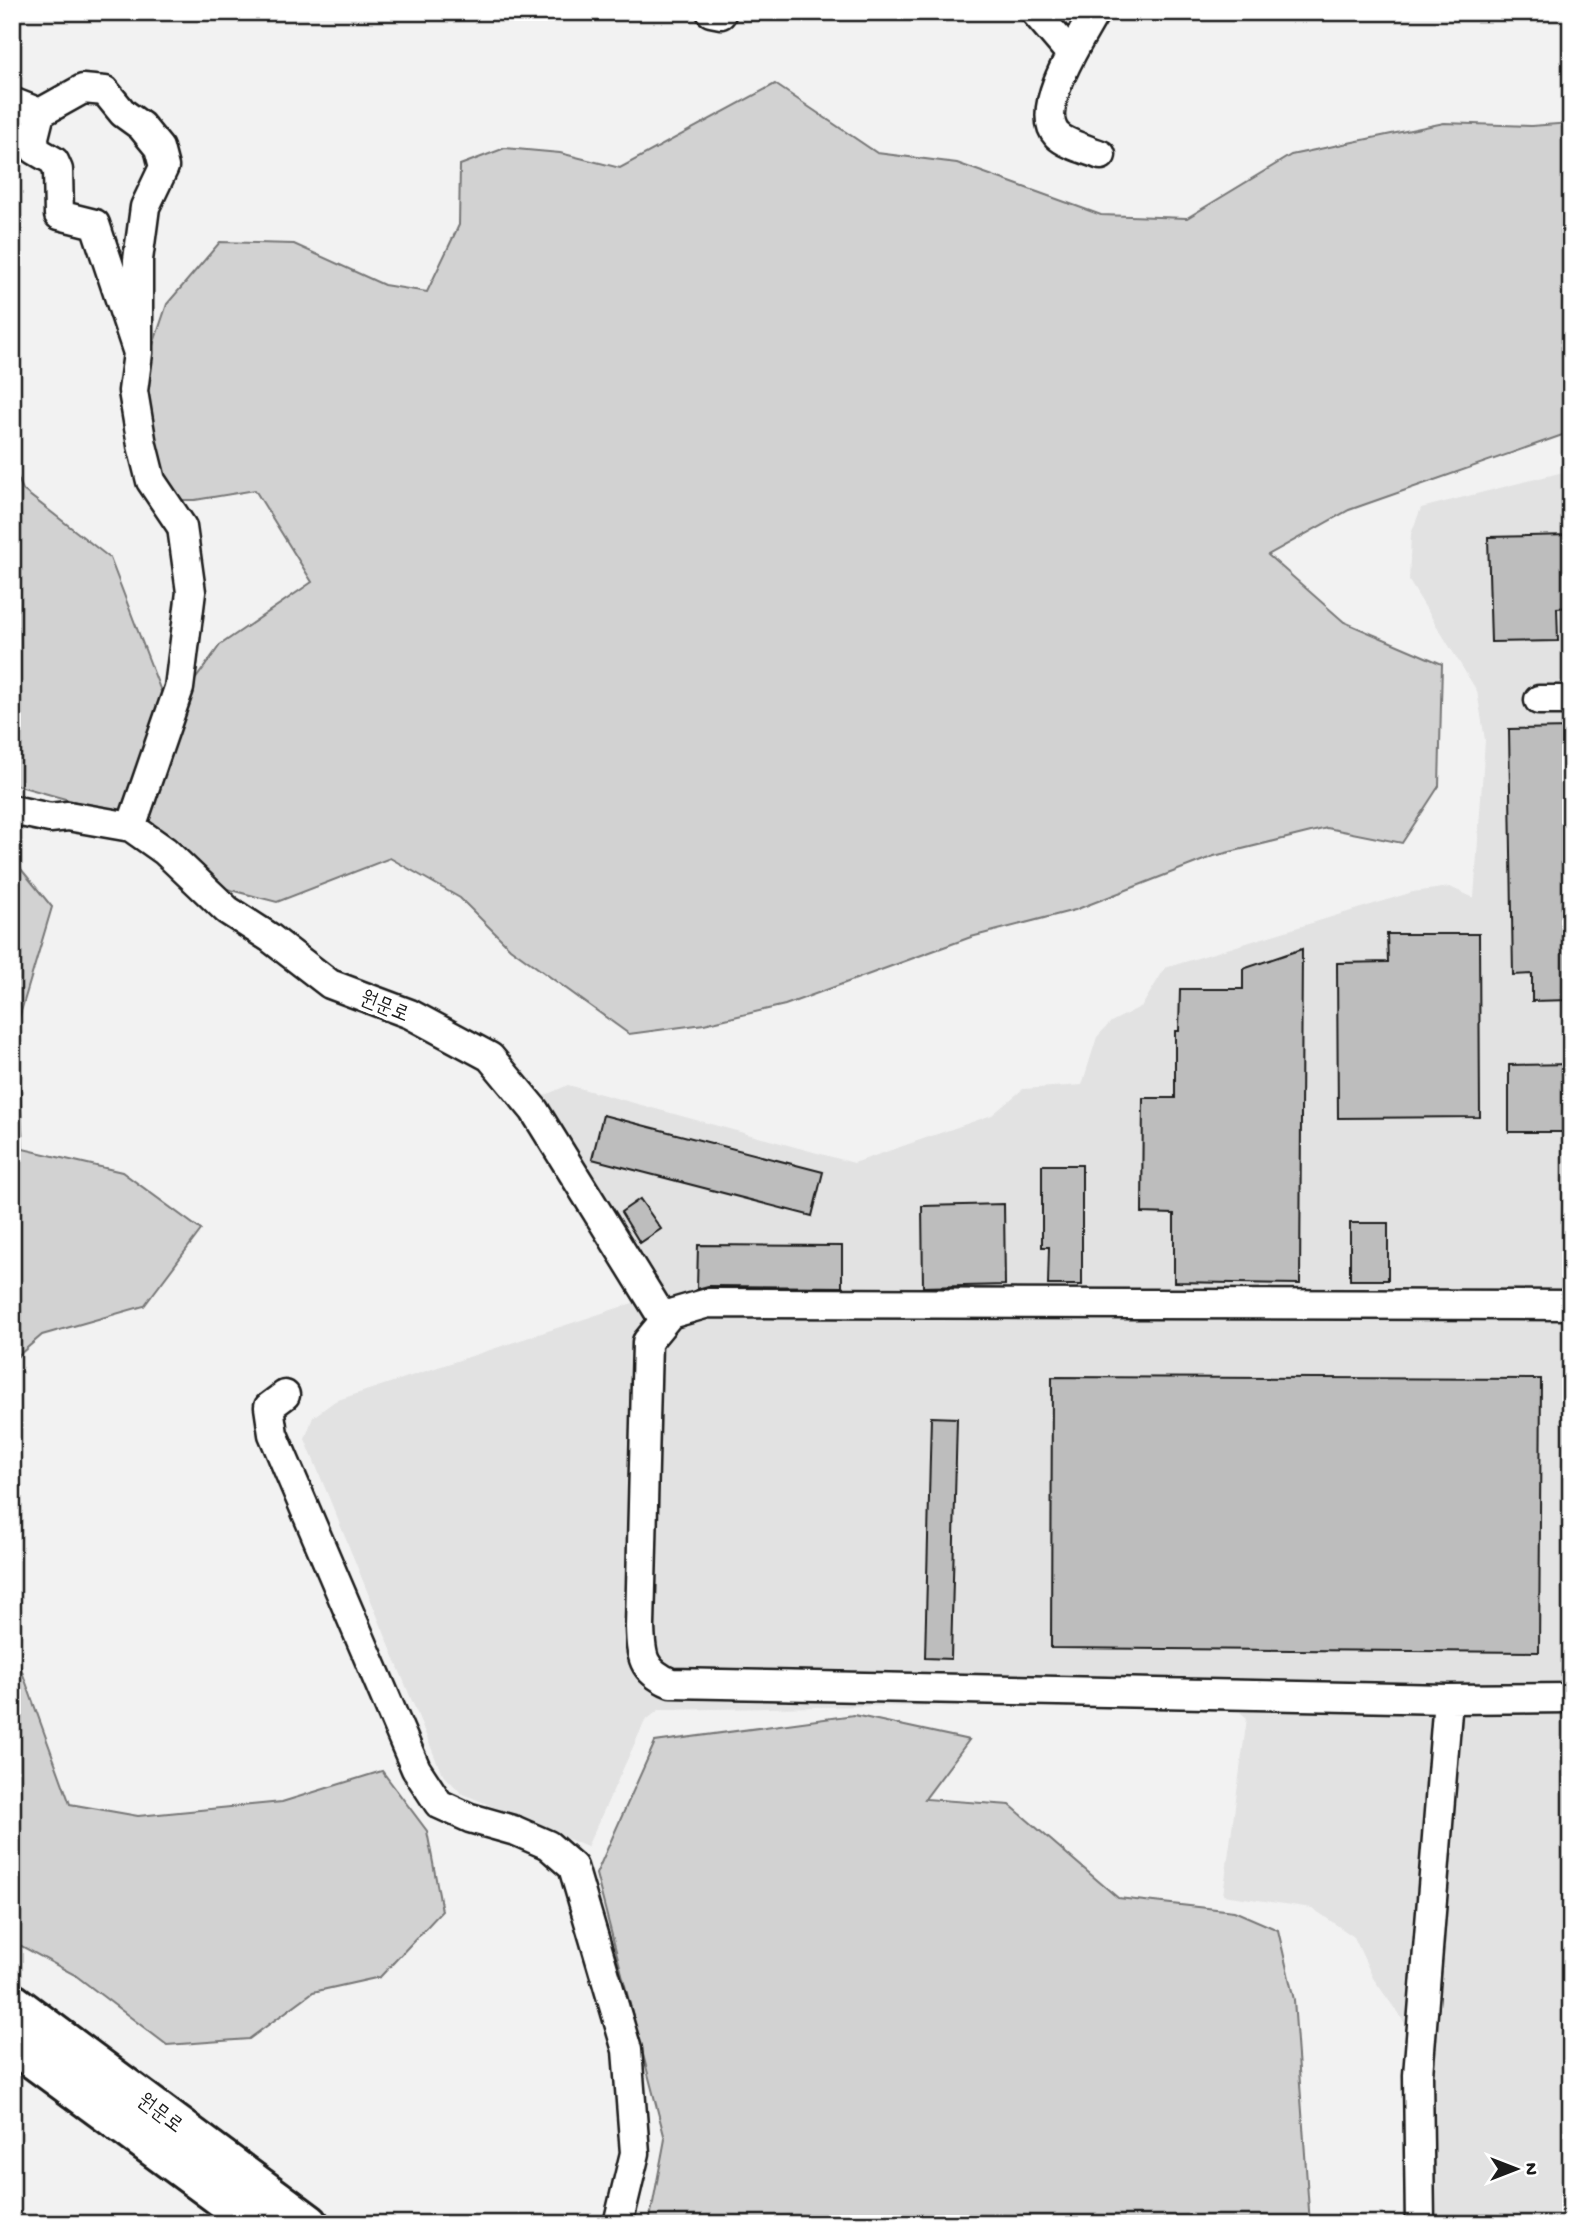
<svg xmlns="http://www.w3.org/2000/svg" width="1583" height="2236" font-family="'Gochi Hand','Poor Story',sans-serif">
<style>
.built{fill:#e2e2e2}
.green{fill:#d2d2d2;stroke:#777;stroke-width:2}
.building{fill:#bdbdbd;stroke:#1c1c1c;stroke-width:2}
.lines{fill:none;stroke-linecap:round;stroke-linejoin:round}
.minor-casing{stroke:#1c1c1c;stroke-width:33}
.highway-casing{stroke:#1c1c1c;stroke-width:44}
.minor{stroke:#fff;stroke-width:28}
.highway{stroke:#fff;stroke-width:38}
.labels{text-anchor:middle;stroke-width:7;stroke-linejoin:round;paint-order:stroke}
.street-label{font-size:21px;fill:#1c1c1c;stroke:#fff}
</style>
<rect width="100%" height="100%" fill="#f2f2f2"/>
<filter id="ink" filterUnits="userSpaceOnUse"><feTurbulence type="fractalNoise" baseFrequency=".0143" numOctaves="2"/><feDisplacementMap in="SourceGraphic" scale="14" xChannelSelector="R" yChannelSelector="G"/><feConvolveMatrix kernelMatrix="1 2 1 2 8 2 1 2 1" color-interpolation-filters="sRGB"/></filter>
<g filter="url(#ink)">
<path class="built" d="M 1571,470 L 1571,2224 L 1402,2224 L 1407,2026 L 1373,1978 L 1354,1937 L 1312,1908 L 1223,1895 L 1247,1718 L 1240,1712 L 1074,1707 L 872,1706 L 659,1710 L 645,1721 L 587,1847 L 461,1793 L 441,1772 L 305,1439 L 313,1417 L 335,1401 L 660,1294 L 539,1098 L 568,1085 L 854,1163 L 992,1115 L 1023,1089 L 1082,1085 L 1097,1037 L 1111,1022 L 1142,1006 L 1165,968 L 1413,892 L 1450,887 L 1474,898 L 1485,740 L 1477,691 L 1409,581 L 1411,534 L 1421,508 Z"/>
<path class="green" d="M 775,84 L 877,153 L 957,163 L 1101,215 L 1187,218 L 1291,155 L 1444,123 L 1531,126 L 1571,123 L 1571,432 L 1349,510 L 1268,555 L 1344,622 L 1442,664 L 1439,786 L 1402,843 L 1327,828 L 1214,856 L 1075,910 L 971,937 L 785,1005 L 704,1024 L 629,1034 L 510,948 L 460,898 L 390,858 L 277,902 L 215,886 L 133,818 L 12,784 L 12,464 L 23,490 L 110,558 L 170,715 L 220,645 L 312,582 L 255,490 L 195,500 L 148,500 L 130,414 L 167,304 L 220,242 L 294,244 L 384,285 L 427,292 L 459,225 L 460,165 L 505,148 L 560,153 L 620,168 Z
M 12,858 L 52,907 L 17,1025 L 23,1149 L 122,1172 L 201,1230 L 144,1306 L 42,1335 L 12,1361 Z
M 12,1644 L 70,1804 L 138,1816 L 282,1802 L 382,1771 L 427,1831 L 442,1911 L 380,1977 L 313,1992 L 249,2039 L 167,2045 L 75,1975 L 12,1941 Z
M 854,1715 L 969,1740 L 925,1799 L 1010,1805 L 1118,1898 L 1234,1911 L 1278,1930 L 1294,2000 L 1310,2224 L 649,2224 L 665,2139 L 596,1874 L 655,1742 Z"/>
<path class="building" d="M 1571,535 L 1571,607 L 1557,608 L 1558,641 L 1491,642 L 1488,537 Z
M 1571,728 L 1571,1000 L 1532,1001 L 1532,974 L 1513,975 L 1509,729 Z
M 1387,934 L 1479,934 L 1480,1117 L 1338,1118 L 1337,963 L 1388,962 Z
M 1302,949 L 1300,1284 L 1174,1282 L 1174,1214 L 1142,1213 L 1143,1098 L 1175,1098 L 1175,1031 L 1179,1031 L 1180,989 L 1243,989 L 1243,969 Z
M 1571,1064 L 1571,1132 L 1509,1132 L 1509,1065 Z
M 603,1115 L 823,1172 L 812,1216 L 592,1159 Z
M 1042,1165 L 1082,1165 L 1082,1285 L 1048,1285 L 1049,1247 L 1042,1247 Z
M 640,1199 L 661,1229 L 640,1243 L 621,1212 Z
M 1004,1204 L 1005,1285 L 923,1287 L 922,1206 Z
M 1350,1223 L 1388,1223 L 1388,1280 L 1350,1280 Z
M 698,1245 L 842,1246 L 842,1287 L 708,1286 L 697,1289 Z
M 1052,1377 L 1541,1379 L 1539,1652 L 1051,1648 Z
M 931,1417 L 957,1418 L 951,1659 L 925,1658 Z"/>
<g class="lines">
<g class="minor-casing">
<path id="minor" d="M 711,12 L 721,14
M 1035,12 L 1071,54
M 1095,12 C 1081,37 1033,109 1057,135 C 1067,145 1089,150 1101,155
M 12,102 L 40,113
M 1539,700 L 1571,700
M 12,810 L 50,818 L 68,816 L 131,827 L 165,851 L 227,910 L 269,937 L 330,984 L 410,1014 L 490,1057 L 534,1110 L 664,1320
M 131,827 L 179,688 L 191,592 L 182,527 L 151,481 L 142,445 L 133,391 L 138,353 L 138,260 L 145,207 L 164,167 L 159,148 L 141,126 L 123,113 L 105,91 L 83,89 L 40,113 L 34,137 L 35,150 L 54,161 L 58,170 L 59,215 L 95,224 L 138,353
M 1571,1305 L 708,1303 L 670,1314 L 647,1342 L 640,1627 C 641,1656 642,1671 671,1683 L 1448,1699 L 1571,1698
M 285,1395 L 269,1407 L 273,1434 L 416,1769 L 439,1804 L 470,1818 L 516,1831 L 548,1845 L 573,1867 L 627,2050 L 635,2153 L 618,2224
M 1420,2224 L 1418,2075 L 1448,1699"/>
</g>
<g class="highway-casing">
<path id="highway" d="M 12,2003 L 309,2224
M 12,2043 L 258,2224"/>
</g>
<use href="#minor" class="minor"/>
<use href="#highway" class="highway"/>
</g>
</g>
<g class="labels">
<g class="street-label">
<text transform="translate(385 1005) rotate(22)" y="7">원문로</text>
<text transform="translate(161 2112) rotate(37)" y="7">원문로</text>
</g>
</g>
<rect width="1583" height="2236" fill="none" stroke="#fff" stroke-width="42"/>
<rect x="21" y="21" width="1541" height="2194" fill="none" stroke="#1c1c1c" stroke-width="2.5" filter="url(#ink)"/>
<g transform="translate(1516 2169) rotate(90)" stroke="#ffffff" stroke-width="5" paint-order="stroke">
<path d="M0-5L12 26L0 18L-12 26Z" fill="#1c1c1c"/>
<text y="-10" font-size="19" font-weight="bold" text-anchor="middle" fill="#1c1c1c">N</text>
</g>
</svg>
